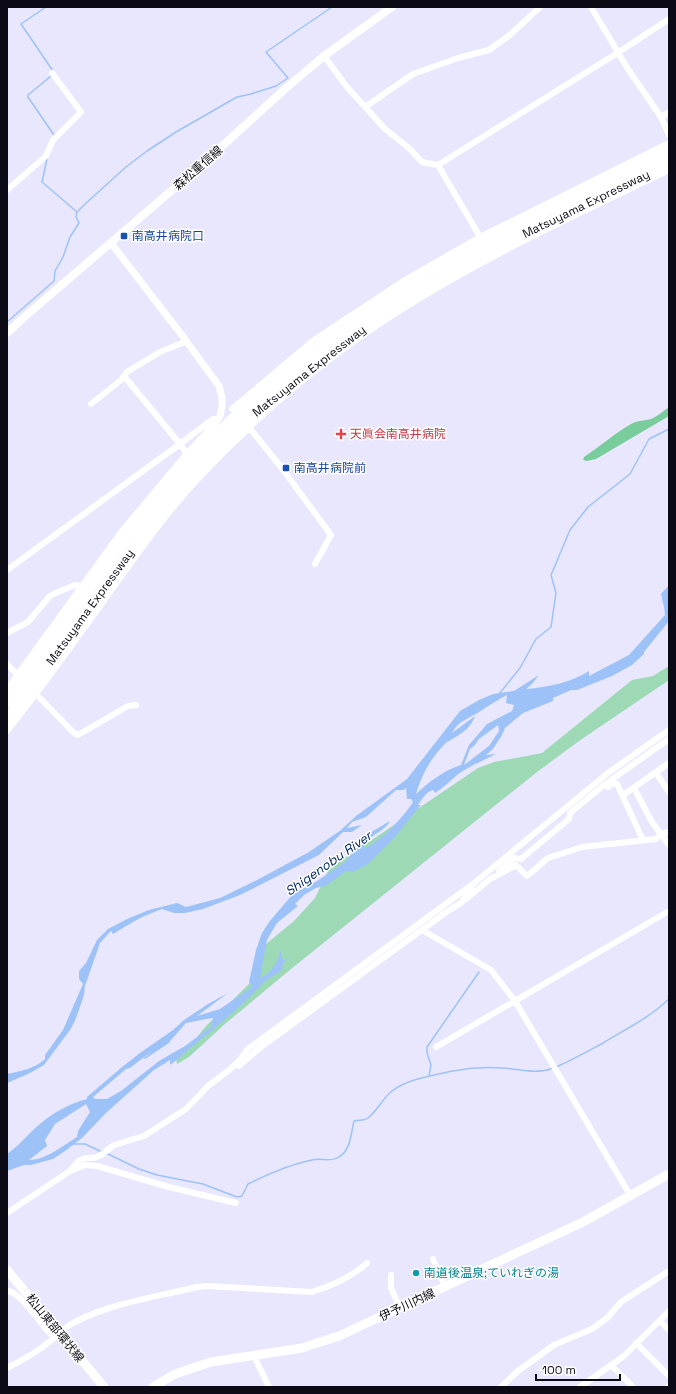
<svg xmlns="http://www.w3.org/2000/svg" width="676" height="1394" font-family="'Space Grotesk','Noto Sans JP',sans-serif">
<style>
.green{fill:#9ed9b5}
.forest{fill:#79cc9b}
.water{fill:#9dc2f7;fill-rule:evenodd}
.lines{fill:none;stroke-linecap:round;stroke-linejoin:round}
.stream{stroke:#9dc2f7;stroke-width:1.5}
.minor{stroke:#fff;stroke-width:6}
.tertiary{stroke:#fff;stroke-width:7}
.secondary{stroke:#fff;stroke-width:8}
.primary{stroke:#fff;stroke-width:9}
.motorway{stroke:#fff;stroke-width:11}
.transit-dot{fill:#1a4fb4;stroke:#fff;stroke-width:1.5}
.health-dot{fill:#e0444e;stroke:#fff;stroke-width:1.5}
.culture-dot{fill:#0f9aa8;stroke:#fff;stroke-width:1.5}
.labels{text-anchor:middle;stroke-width:3;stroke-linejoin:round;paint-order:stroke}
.street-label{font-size:12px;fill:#0c0a14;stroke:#fff}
.transit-label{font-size:12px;fill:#164399;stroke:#fff;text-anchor:start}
.health-label{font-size:12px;fill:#be3a42;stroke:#fff;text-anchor:start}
.culture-label{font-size:12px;fill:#0d838f;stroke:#fff;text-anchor:start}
.water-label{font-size:13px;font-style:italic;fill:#002962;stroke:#fff}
</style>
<rect width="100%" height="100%" fill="#e9e7fe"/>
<path class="green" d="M 669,666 L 669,680 L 579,741 L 537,772 L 291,969 L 225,1024 L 189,1057 L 177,1064 L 176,1059 L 183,1054 L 206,1026 L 252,981 L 261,962 L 266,944 L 294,921 L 315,898 L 329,869 L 478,768 L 494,762 L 542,753 L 632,680 L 653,676 Z"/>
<path class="forest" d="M 669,407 L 669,416 L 596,459 L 587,461 L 583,460 L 584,457 C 601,446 616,432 633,423 C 639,420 645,421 651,419 C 658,416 663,411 669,407 Z"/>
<path class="water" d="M 669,585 L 669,621 L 644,652 L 644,654 L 632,665 L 612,676 L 577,690 L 571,690 L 553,698 L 553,701 L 523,713 L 505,728 L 502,735 L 493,749 L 486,755 L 496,754 C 483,761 469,766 457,775 C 450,781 443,788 435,793 L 433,790 C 426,792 422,799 418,805 L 421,805 L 395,837 L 368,864 L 353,872 L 346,871 L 327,885 L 316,888 L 304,895 L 295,904 L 298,906 L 277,923 L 267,940 L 260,978 C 272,973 278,961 281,949 L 281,956 L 284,960 L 293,956 L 283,962 L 282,970 L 274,975 L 265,981 C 243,1005 219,1025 194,1045 C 186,1051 179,1059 170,1065 L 170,1060 L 154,1070 L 106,1113 L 82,1138 L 65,1151 L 53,1159 L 31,1165 L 24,1165 L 7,1171 L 7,1154 C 19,1146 28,1134 40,1124 C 52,1113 71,1103 87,1099 L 87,1097 L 122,1067 L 140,1053 L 173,1030 L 184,1020 L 208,1004 L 228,993 L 197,1016 L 220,1009 L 249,989 L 252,986 L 249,982 L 256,950 L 262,933 L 269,922 L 293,894 L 317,881 L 345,862 L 357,848 L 362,840 L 373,831 L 390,821 C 384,833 366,835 363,849 C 380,842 403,818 413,802 L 411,799 L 407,799 L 406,788 L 403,790 L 396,790 L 366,817 L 352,822 L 347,828 L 362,825 L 352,832 L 343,832 L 319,855 L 240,895 L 203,909 L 185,913 L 174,913 L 162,909 L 142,917 L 126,926 L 113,934 L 111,931 L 100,943 L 85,986 L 84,995 L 75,1021 L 70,1030 L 44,1065 L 28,1074 L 7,1083 L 7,1074 C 21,1071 34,1069 45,1059 L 45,1055 L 63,1030 L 83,984 L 79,979 L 79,971 L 86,963 L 97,940 L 108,929 L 127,919 L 149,910 L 177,903 L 186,907 L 220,898 L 257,880 L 309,852 L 341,830 L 356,816 L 407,779 L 460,711 L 479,700 L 493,694 L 514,691 L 539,675 L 532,684 L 526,689 C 548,687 570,683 589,671 L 589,676 L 629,655 L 665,615 L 664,607 L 661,594 ZM 507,695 L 506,703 L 514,705 L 512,711 L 487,724 L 469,745 L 461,765 C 444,770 429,782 416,794 C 421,776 431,758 444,745 C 446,742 451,740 454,738 C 463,733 472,726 475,716 L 452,733 C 457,722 469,718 479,712 C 488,706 497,700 507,695 ZM 498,725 L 499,731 L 489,746 L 464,765 L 470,749 L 475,745 L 479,739 ZM 212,1018 L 214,1019 L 211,1022 L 212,1026 L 185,1046 L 159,1061 L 121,1091 L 107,1099 L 95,1099 L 93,1097 L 126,1069 L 130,1068 L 152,1051 L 143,1059 L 145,1059 L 169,1043 L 171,1040 L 186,1023 ZM 86,1104 L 90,1112 L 78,1131 L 77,1137 C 64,1145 44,1161 29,1160 L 47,1146 L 45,1140 L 55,1124 Z"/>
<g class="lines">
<path class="stream" d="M 46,7 L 21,24 L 53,71
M 51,76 L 28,95 L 28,97 L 54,135
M 47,159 L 42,182 L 77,212
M 7,322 L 54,281 L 55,271 L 63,257 L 70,237 L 79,223 L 76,217 L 77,212 L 85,204 L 126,167 L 147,151 L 176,132 L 237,97 L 251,94 L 276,86 L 288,78 L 266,52 L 332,7
M 499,694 L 520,668 L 536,639 L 551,627 L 556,593 L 551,575 L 570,530 L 588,507 L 630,474 L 649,439 L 669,429
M 556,1067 C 572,1060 588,1051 603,1043 C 626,1029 649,1018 669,999
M 429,1076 L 431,1065 L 427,1053 L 427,1047 L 479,972
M 74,1144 L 85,1144 L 102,1152
M 106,1153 L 139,1169 L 157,1175 L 203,1184 L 237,1197 L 242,1196 L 248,1184 C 266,1175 292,1164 312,1160 C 321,1157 330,1163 339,1157 C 351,1150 351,1133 354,1121 C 359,1119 363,1122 368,1118 C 377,1111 383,1098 392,1091 C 407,1079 435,1075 453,1071 C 469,1068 486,1067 502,1068 C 519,1069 536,1075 553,1068"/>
<path class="minor" d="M 591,7 L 628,69 L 661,117 L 669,135
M 324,56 L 347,87 L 385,129 L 409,148 L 422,162 L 438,165 L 619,52 L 669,19
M 365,107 L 413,74 L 458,58 L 489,50 L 510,35 L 540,7
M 661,117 L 669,112
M 438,165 L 480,237
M 7,190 L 46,156 L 53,140 L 81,112 L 52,73
M 124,376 L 180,444 L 213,419 L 218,419
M 91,404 L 121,380 L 127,372 L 160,352 L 187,341
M 232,409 L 314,340 L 405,280 L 480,237 L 669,143
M 248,426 L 281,467 L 331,535 L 315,564
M 7,570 L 180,444 L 187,454
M 7,633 L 28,622 L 50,596 L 56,593 L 75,585 L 82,586
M 7,664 L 18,675
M 36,694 L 74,733 L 78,735 L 128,706 L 136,705
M 7,731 C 45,684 80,634 115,585 C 141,549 167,512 197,480 C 261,411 336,349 417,300 C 497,251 584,211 669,170
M 656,773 L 669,792
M 608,787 L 614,783 L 617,784 L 643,840
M 634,788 L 652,822 L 669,845
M 623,795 L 669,763
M 499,871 L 514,858 L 521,859 L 569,819 L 570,813 L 604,785 L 669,739
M 466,899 L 490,879 L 516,865 L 527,876 L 548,858 L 582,847 L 656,839 L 661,834 L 669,832
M 422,930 L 491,970 L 515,1001 L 630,1195
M 436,1047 L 669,911
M 239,1066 L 261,1047 L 445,913 L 462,902 L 471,887
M 70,1171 L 78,1161 L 86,1158 L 94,1158 L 101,1155 L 114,1145 L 144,1136 L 186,1109 L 208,1086 L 228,1071 L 239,1061 L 248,1049 L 473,884 L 608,773 L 669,730
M 7,1213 L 70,1171 L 85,1165 L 97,1166 L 169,1187 L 236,1203
M 433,1259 L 445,1286
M 391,1275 L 391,1288 L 400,1308
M 7,1291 C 20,1290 42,1328 54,1337
M 660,1321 L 669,1330
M 636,1343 L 669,1376
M 254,1356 L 269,1387
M 611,1365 L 633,1387
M 7,1368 C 21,1361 36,1353 49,1342 C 57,1336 64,1328 73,1323 C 111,1303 155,1297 197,1287 L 207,1286 L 312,1292 C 331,1286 353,1276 367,1263
M 501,1387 L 518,1371 L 554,1345 L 592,1329 L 607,1318 L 621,1302 L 669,1271
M 580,1387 L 624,1356 L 669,1311
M 668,1387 L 669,1386"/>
<path class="tertiary" d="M 7,690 L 121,533 L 187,454 L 214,425 L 220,416 L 222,406 L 222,397 L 219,386 L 184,338 L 111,243"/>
<path class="secondary" d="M 7,333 L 22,319 L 199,167 L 285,89 L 324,56 L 392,7"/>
<path class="primary" d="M 7,1270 L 104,1387
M 153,1387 L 175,1374 L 211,1362 L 302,1348 L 339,1336 L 583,1222 L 669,1174"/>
<path class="motorway" d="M 7,702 C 69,621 124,533 194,458 C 240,408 293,365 348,326 C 378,305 409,284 441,266 C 515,225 592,189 669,152
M 7,720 C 35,682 63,644 91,606 C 136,544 181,481 237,428 C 298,371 371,319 444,277 C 478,257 514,239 550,222 C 590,202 629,182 669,163"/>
</g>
<g class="transit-dot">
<rect x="120" y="232" width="8" height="8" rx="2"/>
<rect x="282" y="464" width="8" height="8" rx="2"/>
</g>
<path class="health-dot" d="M339 428h4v4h4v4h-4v4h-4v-4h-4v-4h4z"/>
<circle class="culture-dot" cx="416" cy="1273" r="4"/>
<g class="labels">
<g class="street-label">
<text transform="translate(198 168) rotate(-41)" y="4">森松重信線</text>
<text transform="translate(586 204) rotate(-26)" y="4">Matsuyama Expressway</text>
<text transform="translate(309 371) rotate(-38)" y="4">Matsuyama Expressway</text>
<text transform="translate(90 607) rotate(-54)" y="4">Matsuyama Expressway</text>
<text transform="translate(407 1305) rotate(-25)" y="4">伊予川内線</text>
<text transform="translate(55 1328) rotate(51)" y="4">松山東部環状線</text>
</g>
<g class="transit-label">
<text x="132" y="240">南高井病院口</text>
<text x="294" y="472">南高井病院前</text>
</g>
<g class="health-label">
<text x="350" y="438">天眞会南高井病院</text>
</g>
<g class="culture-label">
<text x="424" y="1277">南道後温泉;ていれぎの湯</text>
</g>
<g class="water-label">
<text transform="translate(328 863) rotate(-35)" y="5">Shigenobu River</text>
</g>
</g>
<rect width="676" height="1394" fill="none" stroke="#0c0a14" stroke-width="16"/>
<path d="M536 1374v6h84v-6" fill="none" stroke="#0c0a14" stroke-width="2"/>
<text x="542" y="1374" font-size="12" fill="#0c0a14" stroke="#ffffff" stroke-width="3" paint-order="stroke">100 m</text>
</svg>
